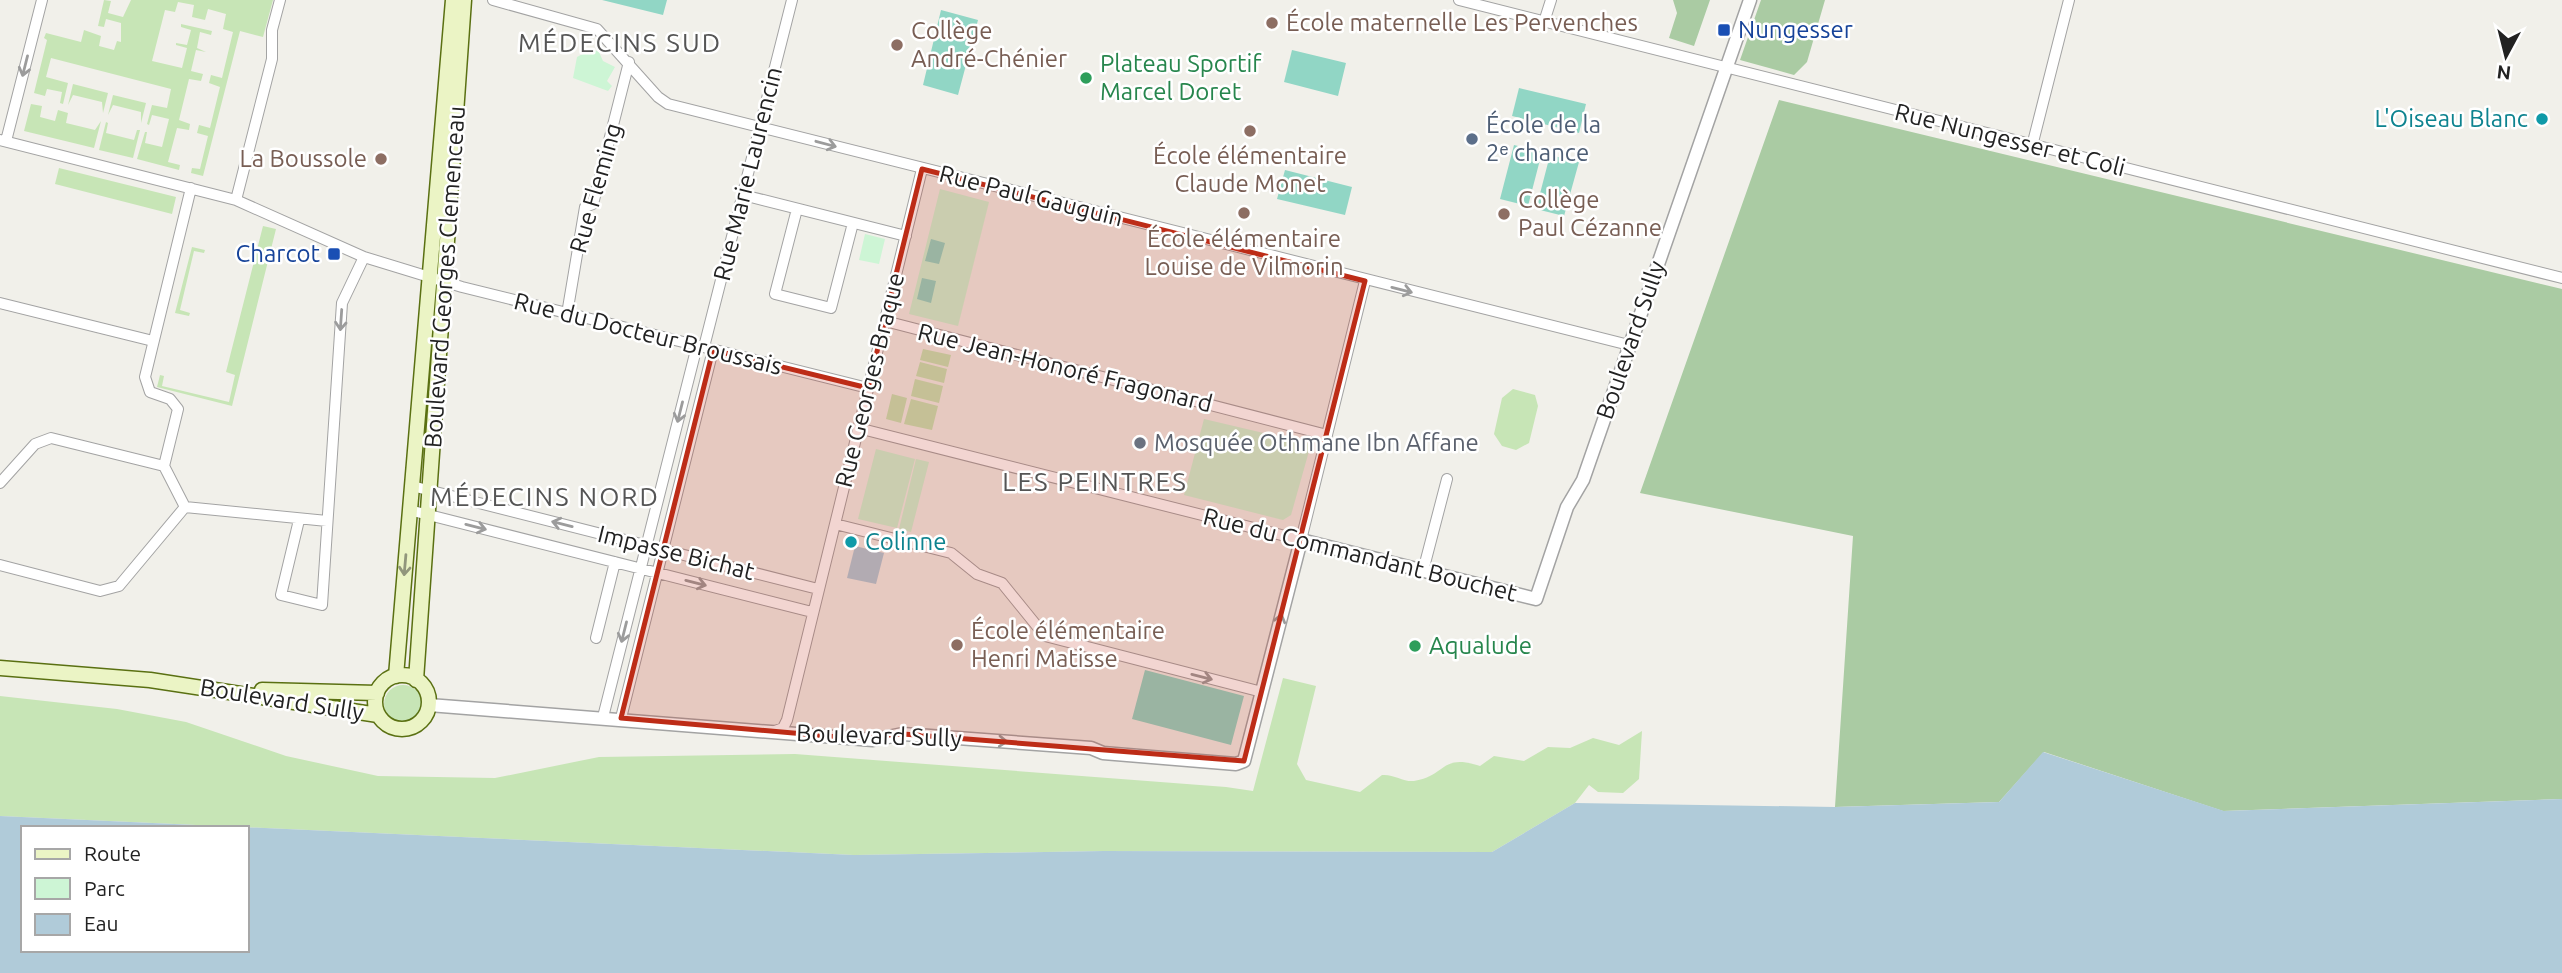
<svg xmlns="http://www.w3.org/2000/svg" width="2562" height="973" font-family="Ubuntu,sans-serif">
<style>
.grass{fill:#c7e5b6}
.forest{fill:#aacba3}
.park{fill:#cdf5d5}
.pitch{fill:#91d6c5}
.water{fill:#b0cbd9;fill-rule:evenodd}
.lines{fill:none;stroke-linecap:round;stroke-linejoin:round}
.minor-casing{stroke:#a3a3a3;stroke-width:12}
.tertiary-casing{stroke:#a3a3a3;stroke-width:15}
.secondary-casing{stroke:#5a7012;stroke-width:17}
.minor{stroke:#fff;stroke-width:10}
.tertiary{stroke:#fff;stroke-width:12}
.secondary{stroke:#ebf4c5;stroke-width:14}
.oneway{stroke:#9c9c9c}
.oneway2{stroke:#91967c}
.marked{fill:#bd2c17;fill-opacity:0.2;stroke:#bd2c17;stroke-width:5;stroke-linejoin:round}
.education-dot{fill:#8d6e63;stroke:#fff;stroke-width:2.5}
.transit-dot{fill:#1a4fb4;stroke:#fff;stroke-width:2.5}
.leisure-dot{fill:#2e9e5b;stroke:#fff;stroke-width:2.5}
.culture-dot{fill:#0f9aa8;stroke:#fff;stroke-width:2.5}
.service-dot{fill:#5c6f8a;stroke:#fff;stroke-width:2.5}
.worship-dot{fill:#6b7280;stroke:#fff;stroke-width:2.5}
.labels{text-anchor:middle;stroke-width:5;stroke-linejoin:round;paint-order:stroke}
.education-label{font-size:24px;fill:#785e54;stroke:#fff;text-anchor:start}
.transit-label{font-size:24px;fill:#164399;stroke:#fff;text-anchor:start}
.leisure-label{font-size:24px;fill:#27864d;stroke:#fff;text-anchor:start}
.culture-label{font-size:24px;fill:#0d838f;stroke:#fff;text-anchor:end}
.service-label{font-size:24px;fill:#4e5e75;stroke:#fff;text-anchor:start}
.street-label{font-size:24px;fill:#222;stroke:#fff}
.worship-label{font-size:24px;fill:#5b616d;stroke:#fff;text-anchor:start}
.neighbourhood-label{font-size:26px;letter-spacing:2px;fill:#555;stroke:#fff}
</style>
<rect width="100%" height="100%" fill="#f1f0ea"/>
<path class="grass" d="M 104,0 L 111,1 L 108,13 L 123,17 L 131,0 L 273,0 L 263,37 L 240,31 L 203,176 L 191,173 L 192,168 L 200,169 L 208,136 L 197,133 L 199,125 L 210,128 L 220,87 L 209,83 L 211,75 L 222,78 L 233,32 L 223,29 L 226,14 L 208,9 L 205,20 L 192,17 L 194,5 L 178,2 L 175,12 L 165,10 L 152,61 L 182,68 L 187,48 L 176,45 L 176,43 L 187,45 L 191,30 L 181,27 L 181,24 L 212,31 L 211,35 L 200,32 L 197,48 L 206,52 L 196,50 L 191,71 L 203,74 L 201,81 L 189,79 L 179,120 L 190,124 L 189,130 L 177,128 L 168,162 L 180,165 L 179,170 L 137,159 L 145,132 L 147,132 L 145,143 L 162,147 L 169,119 L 152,115 L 149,125 L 147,124 L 152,105 L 167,108 L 171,89 L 51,58 L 46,77 L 68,83 L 63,104 L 60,103 L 62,92 L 47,89 L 45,96 L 34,93 L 47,40 L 44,38 L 46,33 L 81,42 L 84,30 L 101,36 L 99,46 L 114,50 L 117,41 L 121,42 L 121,23 L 106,19 L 104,27 L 98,26 Z
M 73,84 L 108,93 L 103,113 L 102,102 L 73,95 L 68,105 Z
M 113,95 L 146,103 L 141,123 L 141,112 L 113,105 L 108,115 Z
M 31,104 L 42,106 L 40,117 L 55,121 L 58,110 L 68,113 L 66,123 L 95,130 L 101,121 L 94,148 L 24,131 Z
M 106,122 L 108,123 L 106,133 L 134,140 L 137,130 L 140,130 L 133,158 L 99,150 Z
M 59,168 L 176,197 L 172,214 L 55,184 Z
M 263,226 L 276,229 L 232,406 L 157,387 L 160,375 L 164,376 L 162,386 L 229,402 L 235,375 L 226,372 Z
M 192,247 L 205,250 L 204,253 L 194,251 L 180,310 L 190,313 L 189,316 L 175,313 Z
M 923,349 L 951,355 L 948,367 L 920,360 Z
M 920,362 L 947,369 L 944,383 L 916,376 Z
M 915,379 L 943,386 L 939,403 L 911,396 Z
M 1513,389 L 1535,395 L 1538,406 L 1529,443 L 1516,450 L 1502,446 L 1494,434 L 1502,398 Z
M 892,394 L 907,398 L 901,423 L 886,419 Z
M 911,399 L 938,406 L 932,430 L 904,424 Z
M 1283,678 L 1316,686 L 1297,764 L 1306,780 L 1360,792 L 1382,775 C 1394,774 1403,782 1414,781 C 1447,776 1440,753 1480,766 L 1494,756 L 1524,761 L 1548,747 L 1570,748 L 1593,738 L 1619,745 L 1642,731 L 1639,779 L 1623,793 L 1598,792 L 1589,785 L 1575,803 L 1492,852 L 1104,851 L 854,855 L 0,816 L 0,696 L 117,709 L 186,722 L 286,756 L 378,776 L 495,778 L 599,757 L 795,754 L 1226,787 L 1253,791 Z
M384 704a19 19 0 1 1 38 0a19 19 0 1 1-38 0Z"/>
<path class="forest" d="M 1673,0 L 1710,0 L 1694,46 L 1669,38 L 1677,13 Z
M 1761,0 L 1825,0 L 1807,62 L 1794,75 L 1740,60 Z
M 1779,100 L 2562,289 L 2562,799 L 2223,811 L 2044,752 L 1999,802 L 1835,807 L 1853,536 L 1640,493 Z"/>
<path class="park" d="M 592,49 L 599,52 L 603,61 L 615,67 L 607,81 L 612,86 L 608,91 L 573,78 L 577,57 Z
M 940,189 L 989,202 L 958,326 L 909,314 Z
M 865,234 L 885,239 L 879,264 L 859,260 Z
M 1204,419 L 1311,444 L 1291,515 L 1283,520 L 1184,495 Z
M 876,449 L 915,459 L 897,528 L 858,519 Z
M 916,459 L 929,462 L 911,532 L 899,529 Z"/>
<path class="pitch" d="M 602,0 L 667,0 L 663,15 Z
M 941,10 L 978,20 L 958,95 L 923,85 Z
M 1292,50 L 1346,63 L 1338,96 L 1284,82 Z
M 1519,88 L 1586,104 L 1579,133 L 1512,116 Z
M 1514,145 L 1542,152 L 1528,206 L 1500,199 Z
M 1550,155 L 1579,162 L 1564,216 L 1536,209 Z
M 1285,170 L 1352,187 L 1345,215 L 1277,199 Z
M 931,239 L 945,243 L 939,264 L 925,261 Z
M 922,278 L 936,281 L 931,303 L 917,299 Z
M 1145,670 L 1244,696 L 1231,745 L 1132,719 Z"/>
<path class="water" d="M 855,546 L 884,553 L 876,584 L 847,578 Z
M 2043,752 L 2224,811 L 2562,799 L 2562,973 L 0,973 L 0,816 L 854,855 L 1104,851 L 1492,852 L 1575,803 L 1835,807 L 1999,802 ZM 23,828 L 247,828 L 247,950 L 23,950 Z"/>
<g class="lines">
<g class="minor-casing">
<path id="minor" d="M 493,0 L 597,29 L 658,97 L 668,104 L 1629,345
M 1459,0 L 2562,278
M 1544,22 L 1551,0
M 0,140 L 236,200 L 364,257 L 462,287 L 868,388
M 6,141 L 42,0
M 2032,146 L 2069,0
M 743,195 L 906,236
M 236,200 L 272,59 L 272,30 L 280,0
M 797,209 L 775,294 L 831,308 L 853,223
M 0,303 L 153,341
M 567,314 L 585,207 L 593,204 L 629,62
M 885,321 L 1327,435
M 704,347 L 792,0
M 858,428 L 1301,540 L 1365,281
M 164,466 L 178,409 L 170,399 L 150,392 L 145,377 L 191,188
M 0,483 L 35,444 L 51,438 L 164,466 L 185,507
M 412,486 L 818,589
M 185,507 L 327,521
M 409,510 L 812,612
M 299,520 L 281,595 L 322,605 L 342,303 L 364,257
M 835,524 L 951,553 L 977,574 L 1002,583 L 1045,636 L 1262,692
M 0,565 L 100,591 L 119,586 L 185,507
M 1423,571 L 1447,479
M 596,638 L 615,562
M 603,717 L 697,346
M 621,718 L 713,350
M 775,731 L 783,728 L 787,720 L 922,169"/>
</g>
<g class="tertiary-casing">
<path id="tertiary" d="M 429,705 L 873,740 L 903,734 L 1091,748 L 1103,753 L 1236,764 L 1244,761 L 1301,540 L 1536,599 L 1567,507 L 1583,480 L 1750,0"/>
</g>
<g class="secondary-casing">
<path id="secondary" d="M 0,668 L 150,680 L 378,715
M375 702a27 27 0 1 1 54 0a27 27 0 1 1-54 0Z
M 396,676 L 453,0
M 416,680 L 464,0
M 262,690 L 377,693"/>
</g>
<use href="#minor" class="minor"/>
<use href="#tertiary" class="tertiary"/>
<use href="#secondary" class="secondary"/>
</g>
<defs><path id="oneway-shaft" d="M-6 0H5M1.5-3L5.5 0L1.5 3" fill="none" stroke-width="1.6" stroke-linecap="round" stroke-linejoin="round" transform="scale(1.75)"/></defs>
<g class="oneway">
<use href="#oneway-shaft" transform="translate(25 66) rotate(104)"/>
<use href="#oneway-shaft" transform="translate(826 144) rotate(15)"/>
<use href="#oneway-shaft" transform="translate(1402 290) rotate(14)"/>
<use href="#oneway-shaft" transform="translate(341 320) rotate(94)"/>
<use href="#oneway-shaft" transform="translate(680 412) rotate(104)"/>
<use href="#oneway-shaft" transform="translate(562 524) rotate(-166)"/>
<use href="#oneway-shaft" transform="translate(476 527) rotate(14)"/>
<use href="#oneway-shaft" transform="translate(696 583) rotate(14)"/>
<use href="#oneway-shaft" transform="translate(1279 624) rotate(-76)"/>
<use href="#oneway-shaft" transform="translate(624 632) rotate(104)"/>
<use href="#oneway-shaft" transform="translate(1202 677) rotate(14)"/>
<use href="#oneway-shaft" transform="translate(997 741) rotate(4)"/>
</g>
<use class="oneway2" href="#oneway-shaft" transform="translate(405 565) rotate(95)"/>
<path class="marked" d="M 922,169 L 1365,281 L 1244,761 L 903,734 L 850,738 L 621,718 L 713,350 L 868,388 Z"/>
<g class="education-dot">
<circle cx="1272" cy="23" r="7"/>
<circle cx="897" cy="45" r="7"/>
<circle cx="1250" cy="131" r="7"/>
<circle cx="381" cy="159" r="7"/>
<circle cx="1244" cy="213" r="7"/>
<circle cx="1504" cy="214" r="7"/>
<circle cx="957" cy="645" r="7"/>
</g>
<g class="transit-dot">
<rect x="1717" y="23" width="14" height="14" rx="3.5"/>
<rect x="327" y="247" width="14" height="14" rx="3.5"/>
</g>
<g class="leisure-dot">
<circle cx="1086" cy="78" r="7"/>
<circle cx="1415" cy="646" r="7"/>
</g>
<g class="culture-dot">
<circle cx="2542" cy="119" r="7"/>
<circle cx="851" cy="542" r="7"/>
</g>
<circle class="service-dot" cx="1472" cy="139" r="7"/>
<circle class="worship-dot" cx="1140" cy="443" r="7"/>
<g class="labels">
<g class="education-label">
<text x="1286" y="31">École maternelle Les Pervenches</text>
<text x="911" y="39">Collège<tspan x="911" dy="28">André-Chénier</tspan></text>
<text x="1250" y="164" text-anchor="middle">École élémentaire<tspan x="1250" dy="28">Claude Monet</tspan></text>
<text x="367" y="167" text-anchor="end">La Boussole</text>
<text x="1518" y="208">Collège<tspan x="1518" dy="28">Paul Cézanne</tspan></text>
<text x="1244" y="247" text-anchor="middle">École élémentaire<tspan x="1244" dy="28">Louise de Vilmorin</tspan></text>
<text x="971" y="639">École élémentaire<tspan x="971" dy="28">Henri Matisse</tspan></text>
</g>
<g class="transit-label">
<text x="1738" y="38">Nungesser</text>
<text x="320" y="262" text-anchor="end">Charcot</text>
</g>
<g class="leisure-label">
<text x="1100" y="72">Plateau Sportif<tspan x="1100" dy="28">Marcel Doret</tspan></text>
<text x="1429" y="654">Aqualude</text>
</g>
<g class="culture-label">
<text x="2528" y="127">L'Oiseau Blanc</text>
<text x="865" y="550" text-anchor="start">Colinne</text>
</g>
<g class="service-label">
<text x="1486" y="133">École de la<tspan x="1486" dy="28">2ᵉ chance</tspan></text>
</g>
<g class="street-label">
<text transform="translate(2010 140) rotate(14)" y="8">Rue Nungesser et Coli</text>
<text transform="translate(748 174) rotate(-76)" y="8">Rue Marie Laurencin</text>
<text transform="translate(596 188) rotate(-74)" y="8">Rue Fleming</text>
<text transform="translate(1031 196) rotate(14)" y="8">Rue Paul Gauguin</text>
<text transform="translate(445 277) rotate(-86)" y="8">Boulevard Georges Clemenceau</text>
<text transform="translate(648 334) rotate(14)" y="8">Rue du Docteur Broussais</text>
<text transform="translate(1631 340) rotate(-71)" y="8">Boulevard Sully</text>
<text transform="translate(1065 368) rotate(14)" y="8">Rue Jean-Honoré Fragonard</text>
<text transform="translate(870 380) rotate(-76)" y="8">Rue Georges Braque</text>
<text transform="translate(676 553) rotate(14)" y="8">Impasse Bichat</text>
<text transform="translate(1360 555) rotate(14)" y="8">Rue du Commandant Bouchet</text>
<text transform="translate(282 700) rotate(9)" y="8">Boulevard Sully</text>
<text transform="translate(879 736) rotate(2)" y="8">Boulevard Sully</text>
</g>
<g class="worship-label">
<text x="1154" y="451">Mosquée Othmane Ibn Affane</text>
</g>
<g class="neighbourhood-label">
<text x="620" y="52">MÉDECINS SUD</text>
<text x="1095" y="491">LES PEINTRES</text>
<text x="545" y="506">MÉDECINS NORD</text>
</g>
</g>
<rect x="21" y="826" width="228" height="126" fill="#ffffff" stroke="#a7a7a7" stroke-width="2"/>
<rect x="35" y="849" width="35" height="10" fill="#ebf4c5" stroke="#a7a7a7" stroke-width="2"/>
<text x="84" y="861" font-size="21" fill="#222222">Route</text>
<rect x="35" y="878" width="35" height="21" fill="#cdf5d5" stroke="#a7a7a7" stroke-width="2"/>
<text x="84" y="896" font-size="21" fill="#222222">Parc</text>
<rect x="35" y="914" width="35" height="21" fill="#b0cbd9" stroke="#a7a7a7" stroke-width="2"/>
<text x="84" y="931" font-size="21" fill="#222222">Eau</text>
<g transform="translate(2506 56) rotate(187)" stroke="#ffffff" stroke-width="5" paint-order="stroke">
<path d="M0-5L12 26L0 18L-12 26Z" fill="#222222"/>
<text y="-10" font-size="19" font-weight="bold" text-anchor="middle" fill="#222222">N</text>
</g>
</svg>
